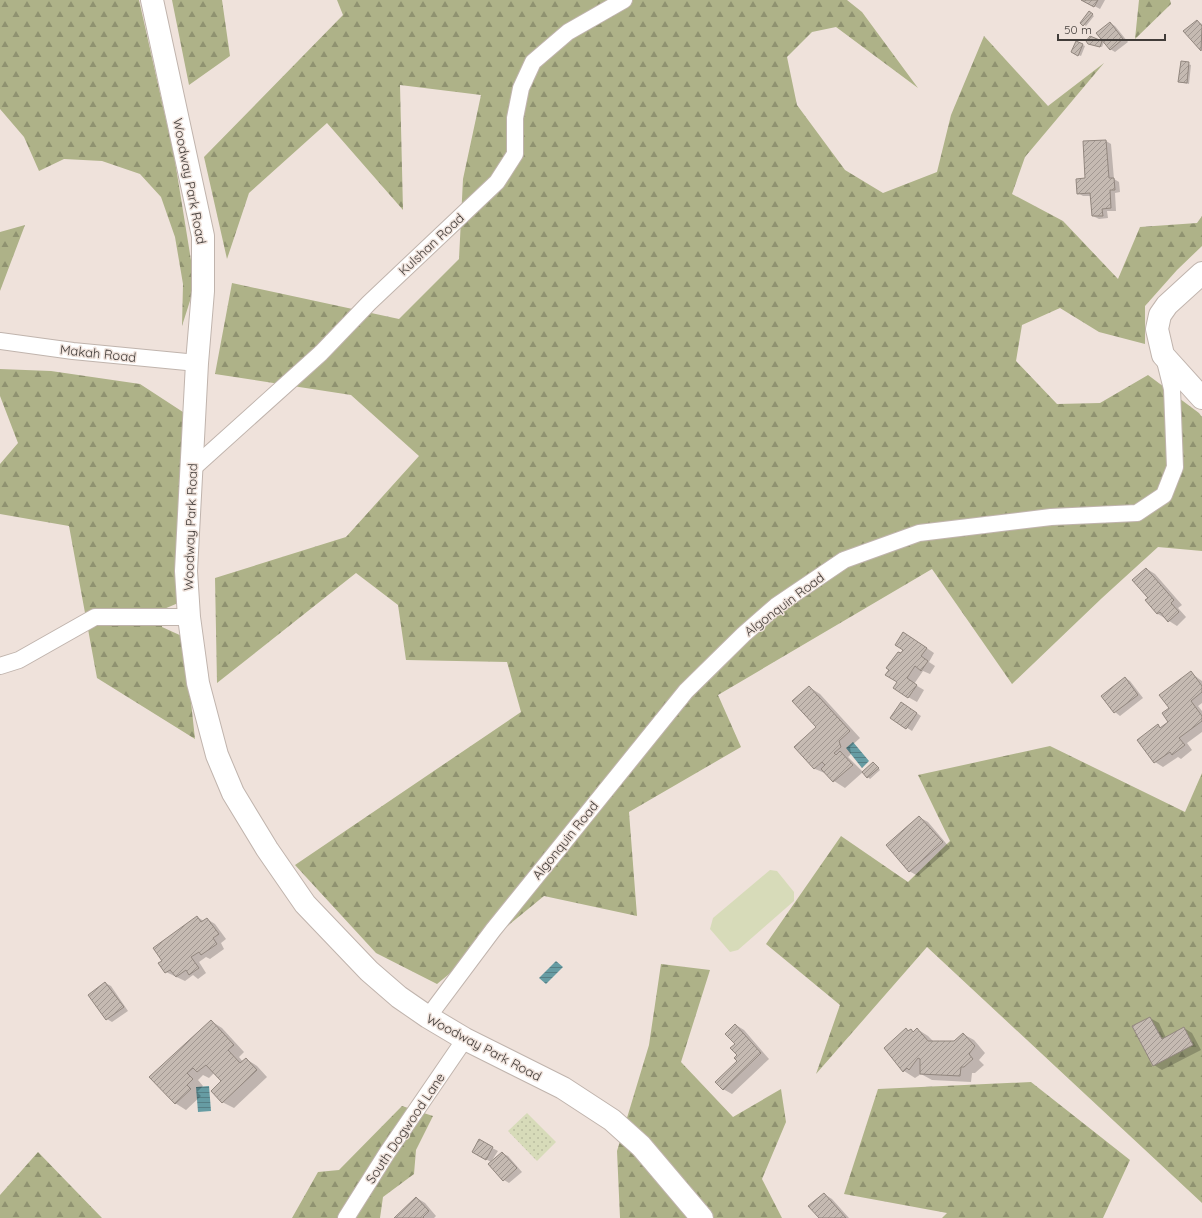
<svg xmlns="http://www.w3.org/2000/svg" width="1202" height="1218" font-family="Quicksand,sans-serif">
<style>
.forest{fill:url(#forest-firs)}
.park{fill:#d7dbb9}
.garden{fill:url(#garden-dots)}
.water{fill:url(#water-rules)}
.shadow{fill:#0003}
.building{fill:url(#building-hatch);stroke:#92877f}
.lines{fill:none;stroke-linecap:round;stroke-linejoin:round}
.street-casing{stroke:#c0b4ad;stroke-width:18}
.secondary-casing{stroke:#c0b4ad;stroke-width:24}
.street{stroke:#fff;stroke-width:16}
.secondary{stroke:#fff;stroke-width:22}
.labels{text-anchor:middle;stroke-width:3;stroke-linejoin:round;paint-order:stroke}
.street-label{font-size:13px;fill:#413c39;stroke:#efe2db}
</style>
<defs>
<pattern id="forest-firs" width="22" height="20" patternUnits="userSpaceOnUse"><rect width="22" height="20" fill="#aeb288"/><path d="M5 1l3.5 6h-7zM16 11l3.5 6h-7z" fill="#8f9270"/></pattern>
<pattern id="garden-dots" width="8" height="8" patternUnits="userSpaceOnUse"><rect width="8" height="8" fill="#d7dbb9"/><path d="M2 2h.1M6 6h.1" fill="none" stroke="#babda0" stroke-width="1.8" stroke-linecap="round"/></pattern>
<pattern id="water-rules" width="6" height="5" patternUnits="userSpaceOnUse"><rect width="6" height="5" fill="#669ca3"/><path d="M0 2.5h6" fill="none" stroke="#568086"/></pattern>
<pattern id="building-hatch" width="6" height="6" patternUnits="userSpaceOnUse"><rect width="6" height="6" fill="#c5bab2"/><path d="M-1 1l2-2M0 6l6-6M5 7l2-2" fill="none" stroke="#a29892"/></pattern>
</defs>
<rect width="100%" height="100%" fill="#efe2db"/>
<path class="forest" d="M 0,0 L 139,0 L 174,155 L 195,285 L 182,326 L 183,284 L 175,237 L 161,197 L 140,174 L 102,161 L 64,159 L 39,171 L 24,137 L 0,109 Z
M 172,0 L 222,0 L 230,56 L 189,85 Z
M 337,0 L 847,0 L 862,12 L 918,88 L 836,27 L 812,32 L 787,57 L 797,105 L 845,170 L 883,193 L 937,172 L 951,115 L 984,36 L 1048,106 L 1104,63 L 1025,157 L 1012,194 L 1063,221 L 1118,279 L 1140,227 L 1197,223 L 1202,216 L 1202,246 L 1177,270 L 1145,306 L 1145,344 L 1099,332 L 1060,308 L 1022,325 L 1016,361 L 1057,404 L 1100,403 L 1148,375 L 1199,413 L 1202,417 L 1202,551 L 1158,547 L 1102,598 L 1012,684 L 932,569 L 718,695 L 741,747 L 629,812 L 637,916 L 544,896 L 437,984 L 376,953 L 295,865 L 521,712 L 507,662 L 406,660 L 398,605 L 356,573 L 217,683 L 215,578 L 346,537 L 419,456 L 351,395 L 215,374 L 232,283 L 399,319 L 459,259 L 463,179 L 481,95 L 400,85 L 403,210 L 327,123 L 249,193 L 227,259 L 204,157 L 343,15 Z
M 1139,0 L 1170,0 L 1171,4 L 1135,39 Z
M 25,225 L 0,291 L 0,232 Z
M 0,369 L 51,371 L 140,384 L 186,414 L 183,601 L 164,609 L 162,627 L 184,637 L 195,739 L 97,678 L 69,526 L 0,514 L 0,464 L 18,443 L 0,396 Z
M 1050,746 L 1185,812 L 1202,773 L 1202,1203 L 927,947 L 816,1074 L 840,1005 L 766,944 L 841,836 L 908,882 L 950,841 L 918,775 Z
M 661,964 L 710,970 L 681,1062 L 733,1117 L 781,1089 L 786,1122 L 762,1179 L 782,1218 L 620,1218 L 617,1151 L 649,1045 Z
M 1031,1082 L 1130,1160 L 1103,1218 L 942,1218 L 947,1213 L 844,1194 L 878,1089 Z
M 402,1106 L 433,1116 L 416,1150 L 414,1174 L 383,1197 L 380,1218 L 292,1218 L 318,1172 L 339,1170 Z
M 38,1152 L 102,1218 L 0,1218 L 0,1195 Z"/>
<path class="park" d="M 770,870 L 777,871 L 794,892 L 794,901 L 738,950 L 730,952 L 710,929 L 713,918 Z"/>
<path class="garden" d="M 527,1113 L 556,1142 L 537,1161 L 508,1131 Z"/>
<path class="water" d="M 853,742 L 869,761 L 862,768 L 846,748 Z
M 556,961 L 563,967 L 546,984 L 539,978 Z
M 209,1086 L 211,1111 L 198,1112 L 196,1087 Z"/>
<path class="shadow" d="M 1083,0 L 1105,0 L 1100,9 Z
M 1090,13 L 1094,16 L 1086,26 L 1082,23 Z
M 1197,21 L 1202,24 L 1202,51 L 1185,31 Z
M 1110,23 L 1115,26 L 1128,42 L 1115,52 L 1110,49 Z
M 1091,37 L 1104,42 L 1102,47 L 1091,44 Z
M 1077,42 L 1085,46 L 1081,56 L 1072,52 Z
M 1182,62 L 1191,65 L 1189,84 L 1179,82 Z
M 1106,141 L 1111,144 L 1114,179 L 1119,182 L 1120,192 L 1115,193 L 1116,211 L 1107,211 L 1108,218 L 1099,219 L 1093,216 L 1092,196 L 1083,196 L 1078,193 Z
M 1147,569 L 1155,574 L 1182,605 L 1178,608 L 1186,617 L 1177,626 L 1158,614 L 1146,600 L 1149,598 Z
M 912,638 L 934,653 L 929,662 L 935,666 L 930,674 L 923,671 L 914,684 L 924,690 L 917,702 L 908,697 L 898,682 L 901,655 Z
M 1191,673 L 1202,681 L 1202,703 L 1198,706 L 1202,711 L 1202,732 L 1187,743 L 1192,750 L 1181,759 L 1178,757 L 1163,767 L 1155,762 L 1139,740 L 1158,726 L 1162,728 L 1170,722 L 1170,708 Z
M 1125,678 L 1130,681 L 1143,698 L 1120,716 L 1115,712 Z
M 809,687 L 820,694 L 860,738 L 850,747 L 851,754 L 848,757 L 863,772 L 876,765 L 880,770 L 870,779 L 863,772 L 845,788 L 834,781 L 827,774 L 815,769 L 796,747 L 818,727 Z
M 906,706 L 921,716 L 912,731 L 892,718 Z
M 919,817 L 928,822 L 950,848 L 918,876 L 909,871 Z
M 197,917 L 204,921 L 207,919 L 215,924 L 226,939 L 221,943 L 224,949 L 210,959 L 206,957 L 199,962 L 206,973 L 198,979 L 193,975 L 185,981 L 166,972 L 163,961 Z
M 105,983 L 111,986 L 128,1011 L 112,1022 L 107,1019 Z
M 1150,1018 L 1159,1023 L 1166,1038 L 1184,1028 L 1192,1033 L 1201,1050 L 1162,1070 L 1154,1065 Z
M 211,1021 L 222,1028 L 244,1052 L 239,1057 L 243,1062 L 246,1059 L 257,1066 L 267,1077 L 234,1108 L 222,1102 L 222,1082 L 214,1073 L 209,1078 L 203,1075 L 198,1080 L 203,1086 L 197,1092 L 201,1096 L 186,1110 L 175,1103 L 151,1077 Z
M 736,1025 L 744,1030 L 769,1059 L 732,1094 L 723,1089 L 738,1061 Z
M 906,1029 L 914,1032 L 917,1029 L 928,1036 L 934,1042 L 954,1042 L 963,1034 L 974,1040 L 985,1053 L 979,1060 L 984,1065 L 975,1073 L 972,1073 L 971,1082 L 932,1080 L 921,1074 L 915,1078 L 904,1071 Z
M 479,1141 L 498,1151 L 491,1162 L 473,1152 Z
M 502,1153 L 508,1156 L 522,1172 L 509,1183 L 504,1180 L 490,1164 Z
M 824,1194 L 832,1199 L 849,1218 L 820,1218 Z
M 417,1198 L 425,1203 L 436,1216 L 434,1218 L 395,1218 Z"/>
<path class="building" d="M 1081,0 L 1098,0 L 1094,7 Z
M 1089,11 L 1093,14 L 1083,26 L 1080,23 Z
M 1197,20 L 1202,26 L 1201,51 L 1183,31 Z
M 1110,22 L 1123,39 L 1110,50 L 1096,33 Z
M 1090,36 L 1102,41 L 1100,47 L 1088,44 L 1086,41 Z
M 1076,41 L 1083,44 L 1078,56 L 1071,52 Z
M 1181,61 L 1189,62 L 1187,83 L 1178,82 Z
M 1106,140 L 1109,178 L 1114,178 L 1115,190 L 1110,190 L 1111,208 L 1102,209 L 1103,216 L 1092,216 L 1090,193 L 1077,194 L 1076,179 L 1085,178 L 1083,141 Z
M 1146,568 L 1174,600 L 1171,603 L 1179,612 L 1168,622 L 1160,612 L 1157,614 L 1145,600 L 1148,598 L 1132,580 Z
M 903,632 L 927,648 L 921,656 L 928,661 L 921,671 L 915,666 L 907,678 L 917,685 L 908,698 L 893,688 L 897,682 L 885,675 L 889,670 L 886,668 L 898,652 L 901,653 L 903,650 L 895,645 Z
M 1191,671 L 1202,686 L 1202,692 L 1191,701 L 1202,716 L 1202,721 L 1179,738 L 1185,745 L 1172,755 L 1170,752 L 1154,763 L 1137,740 L 1158,724 L 1160,728 L 1168,722 L 1162,713 L 1169,708 L 1159,695 Z
M 1125,677 L 1138,695 L 1114,713 L 1101,696 Z
M 809,686 L 850,731 L 839,741 L 841,747 L 834,753 L 836,755 L 840,751 L 853,765 L 833,782 L 821,769 L 825,765 L 822,762 L 814,769 L 794,747 L 816,727 L 792,701 Z
M 901,702 L 917,713 L 906,729 L 890,718 Z
M 873,762 L 879,768 L 867,778 L 862,772 Z
M 919,816 L 943,842 L 909,872 L 886,845 Z
M 197,916 L 201,922 L 207,918 L 219,934 L 213,938 L 217,944 L 201,955 L 199,952 L 191,957 L 199,968 L 189,975 L 186,970 L 176,977 L 170,970 L 165,973 L 158,963 L 162,961 L 153,948 Z
M 105,982 L 124,1007 L 106,1020 L 88,995 Z
M 1150,1017 L 1162,1039 L 1184,1027 L 1193,1045 L 1153,1066 L 1132,1026 Z
M 211,1020 L 234,1045 L 228,1050 L 240,1063 L 246,1058 L 257,1070 L 222,1103 L 211,1091 L 221,1081 L 206,1065 L 197,1072 L 193,1068 L 187,1073 L 193,1079 L 187,1085 L 191,1089 L 175,1104 L 149,1077 Z
M 735,1024 L 761,1053 L 723,1090 L 715,1082 L 737,1061 L 734,1058 L 737,1055 L 730,1048 L 735,1044 L 725,1034 Z
M 906,1028 L 908,1031 L 911,1029 L 913,1032 L 917,1028 L 928,1041 L 954,1041 L 963,1033 L 975,1046 L 969,1054 L 973,1059 L 964,1067 L 961,1067 L 960,1076 L 920,1074 L 920,1059 L 918,1058 L 909,1070 L 907,1068 L 903,1072 L 884,1048 Z
M 479,1139 L 493,1147 L 486,1160 L 472,1152 Z
M 502,1152 L 517,1168 L 503,1181 L 488,1164 Z
M 824,1193 L 846,1218 L 819,1218 L 808,1206 Z
M 416,1197 L 429,1211 L 423,1217 L 424,1218 L 394,1218 Z"/>
<g class="lines">
<g class="street-casing">
<path id="street" d="M 0,341 L 73,351 L 197,363
M 191,470 L 321,353 L 369,303 L 497,182 L 515,154 L 515,118 L 521,88 L 533,62 L 568,32 L 624,0
M 0,666 L 19,660 L 95,617 L 189,617
M 428,1017 L 493,930 L 686,691 L 744,634 L 776,606 L 844,560 L 919,533 L 1051,517 L 1137,513 L 1164,495 L 1175,467 L 1172,389 L 1164,357
M 346,1218 L 387,1153 L 465,1039"/>
</g>
<g class="secondary-casing">
<path id="secondary" d="M 152,0 L 203,236 L 203,291 L 197,363 L 186,571 L 189,617 L 198,683 L 217,755 L 233,793 L 267,849 L 305,904 L 369,971 L 399,997 L 428,1017 L 465,1039 L 563,1088 L 612,1120 L 641,1146 L 702,1218
M 1202,273 L 1167,305 L 1160,315 L 1157,329 L 1163,355 L 1202,398"/>
</g>
<use href="#street" class="street"/>
<use href="#secondary" class="secondary"/>
</g>
<g class="labels">
<g class="street-label">
<text transform="translate(190 181) rotate(79)" y="5">Woodway Park Road</text>
<text transform="translate(431 244) rotate(-43)" y="5">Kulshan Road</text>
<text transform="translate(98 353) rotate(6)" y="5">Makah Road</text>
<text transform="translate(190 527) rotate(-88)" y="5">Woodway Park Road</text>
<text transform="translate(784 604) rotate(-37)" y="5">Algonquin Road</text>
<text transform="translate(565 840) rotate(-51)" y="5">Algonquin Road</text>
<text transform="translate(484 1047) rotate(28)" y="5">Woodway Park Road</text>
<text transform="translate(405 1128) rotate(-56)" y="5">South Dogwood Lane</text>
</g>
</g>
<path d="M1058 34v6h107v-6" fill="none" stroke="#413c39" stroke-width="2"/>
<text x="1064" y="34" font-size="12" fill="#413c39" stroke="#efe2db" stroke-width="3" paint-order="stroke">50 m</text>
</svg>
